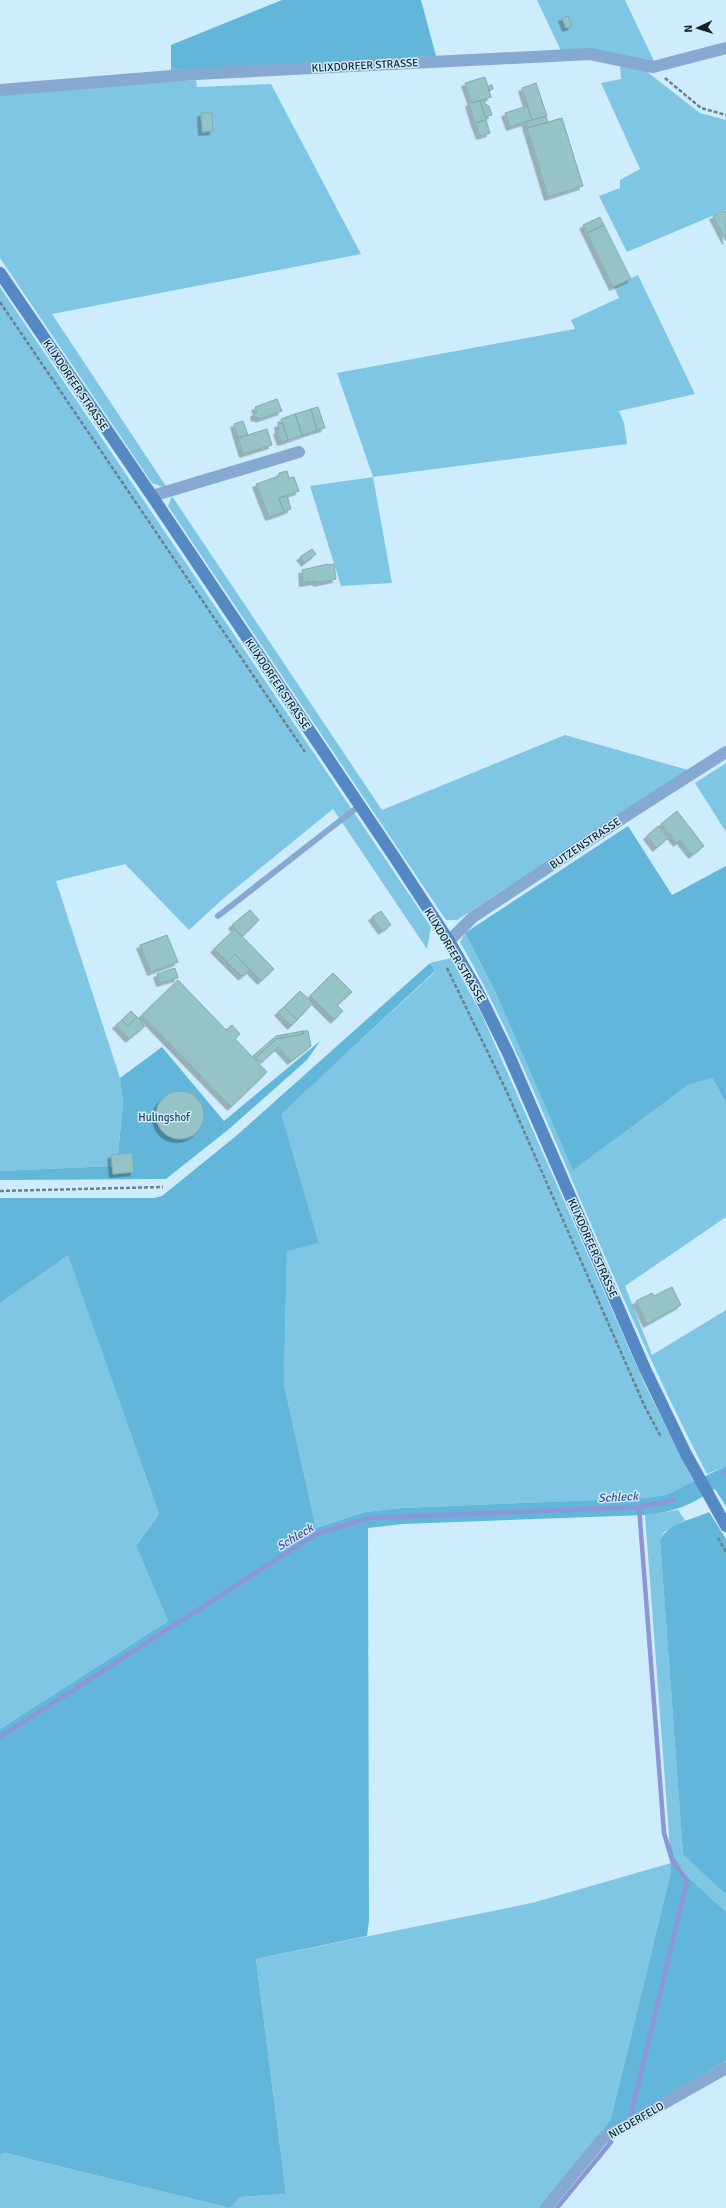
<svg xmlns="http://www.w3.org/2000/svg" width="726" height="2208" font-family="Signika,sans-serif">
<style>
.green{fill:#7fc6e4}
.forest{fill:#61b6d9}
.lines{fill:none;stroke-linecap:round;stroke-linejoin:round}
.stream{stroke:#8c95d6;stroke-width:4.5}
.building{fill:#96c3c6;stroke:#80acaf;filter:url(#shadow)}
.path{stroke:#6a808b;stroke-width:2.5;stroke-dasharray:4 2;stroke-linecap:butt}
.lane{stroke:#86a9d1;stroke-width:6}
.street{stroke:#86a9d1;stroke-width:12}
.secondary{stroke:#5489c4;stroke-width:12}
.labels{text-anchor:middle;stroke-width:3;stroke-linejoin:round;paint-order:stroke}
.street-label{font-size:11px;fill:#122128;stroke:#ceedfc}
.park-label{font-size:11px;fill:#1e4454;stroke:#ceedfc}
.water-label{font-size:12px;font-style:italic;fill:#464a99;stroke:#ceedfc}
</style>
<defs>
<filter id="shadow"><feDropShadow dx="-3.5" dy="3.5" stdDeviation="0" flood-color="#0004"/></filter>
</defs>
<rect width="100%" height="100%" fill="#ceedfc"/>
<path class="green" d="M 537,0 L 625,0 L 655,63 L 561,51 Z
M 620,65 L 646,71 L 700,113 L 726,120 L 726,210 L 627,252 L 599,196 L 620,188 L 620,180 L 640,169 L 601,83 L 621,79 Z
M 196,80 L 197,87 L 271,84 L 361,254 L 52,314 L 168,489 L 152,483 L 0,258 L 0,94 Z
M 638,275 L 695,394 L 619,411 L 624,423 L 627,444 L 373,477 L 392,583 L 341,586 L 310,486 L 373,477 L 337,373 L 575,329 L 571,320 L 619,298 L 614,287 Z
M 0,287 L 431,927 L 427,949 L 333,809 L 225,897 L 189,930 L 125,864 L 56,881 L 120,1078 L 123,1102 L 118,1154 L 132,1153 L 134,1172 L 113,1175 L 112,1166 L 0,1171 Z
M 172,496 L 382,810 L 565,735 L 688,770 L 457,920 L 446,920 L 168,506 Z
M 726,763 L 726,832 L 695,783 Z
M 465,933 L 494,989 L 573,1169 L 688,1085 L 712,1078 L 726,1103 L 726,1217 L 625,1286 L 652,1355 L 726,1310 L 726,1466 L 707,1474 C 657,1378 615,1280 572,1180 C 537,1099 504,1018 460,942 Z
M 451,958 L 482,1015 L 646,1387 L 694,1482 L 666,1495 L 645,1498 L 401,1508 L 365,1512 L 316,1528 L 285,1389 L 284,1380 L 287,1250 L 319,1243 L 280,1114 L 435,972 L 430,963 Z
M 68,1254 L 159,1514 L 136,1546 L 168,1621 L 0,1729 L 0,1303 Z
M 678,1510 L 685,1520 L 664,1532 L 660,1540 L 683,1853 L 726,1895 L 726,1912 L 684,1873 L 674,1856 L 669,1835 L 645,1515 Z
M 671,1863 L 671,1872 L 611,2118 L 597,2139 L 541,2208 L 0,2208 L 0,2155 L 5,2153 L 230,2208 L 240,2197 L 286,2194 L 256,1959 L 532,1903 Z"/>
<path class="forest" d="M 282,0 L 421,0 L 436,56 L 171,70 L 171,45 Z
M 628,826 L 672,895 L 726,866 L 726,1103 L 712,1078 L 688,1085 L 573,1170 L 494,989 L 465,933 Z
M 430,963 L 435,971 L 281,1114 L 319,1243 L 287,1251 L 284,1380 L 285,1389 L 316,1528 L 365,1512 L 401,1508 L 645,1498 L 666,1495 L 726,1466 L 726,1506 L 715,1489 C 688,1506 678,1511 645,1515 L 403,1524 L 368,1528 L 369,1921 L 367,1936 L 256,1959 L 286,2194 L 240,2197 L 230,2208 L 5,2153 L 0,2155 L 0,1729 L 168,1621 L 136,1546 L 159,1514 L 68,1255 L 0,1303 L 0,1198 L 154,1198 L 162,1196 L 236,1136 Z
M 320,1041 L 307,1060 L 229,1129 L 166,1179 L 0,1180 L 0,1171 L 112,1166 L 113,1174 L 133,1172 L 132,1153 L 118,1154 L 123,1102 L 120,1078 L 162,1047 L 224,1121 Z
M 709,1512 L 726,1539 L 726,1895 L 683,1854 L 660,1540 C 669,1522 692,1520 709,1512 Z
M 669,1835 L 674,1856 L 684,1873 L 726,1912 L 726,2061 L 624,2120 L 597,2139 L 611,2118 L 671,1872 Z"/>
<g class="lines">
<path class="stream" d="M 723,1473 L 726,1473
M 0,1737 L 316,1534 L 369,1518 L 639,1507 L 674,1500
M 631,2114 L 687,1881 L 672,1860 L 664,1833 L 639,1507
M 557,2208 L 611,2142"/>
</g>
<path class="building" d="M 568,16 L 572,26 L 566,28 L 562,18 Z
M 485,77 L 491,97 L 472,103 L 465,83 Z
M 536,83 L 547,116 L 532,120 L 522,88 Z
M 492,85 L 493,89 L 489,91 L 488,86 Z
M 484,99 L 485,104 L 489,106 L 492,115 L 485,117 L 480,101 Z
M 480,101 L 486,120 L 475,123 L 469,103 Z
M 527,106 L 532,120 L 510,127 L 505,113 Z
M 201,113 L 212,113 L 213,131 L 202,132 Z
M 546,116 L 548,122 L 527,128 L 526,122 Z
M 562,118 L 583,186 L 548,197 L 527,128 Z
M 486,120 L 490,133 L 480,136 L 475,123 Z
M 725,211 L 726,213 L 726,241 L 713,216 Z
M 600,217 L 604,225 L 587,233 L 583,225 Z
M 604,225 L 631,279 L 613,287 L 587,233 Z
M 277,399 L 282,411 L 259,419 L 258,417 L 255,418 L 254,413 L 257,412 L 255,407 Z
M 318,407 L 325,428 L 317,430 L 311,409 Z
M 311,409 L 317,430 L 302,435 L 295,414 Z
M 295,414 L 302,435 L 288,440 L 281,419 Z
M 243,421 L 248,435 L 238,438 L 234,424 Z
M 282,423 L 288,440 L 281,442 L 277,431 L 279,430 L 278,424 Z
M 267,429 L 272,445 L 243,454 L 238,438 Z
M 287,471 L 289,478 L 294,477 L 299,491 L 279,498 L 284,512 L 269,517 L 256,484 L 279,476 L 279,473 Z
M 287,496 L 291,509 L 284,512 L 279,498 Z
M 312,549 L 316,554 L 305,563 L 300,557 Z
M 328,564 L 328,565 L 334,564 L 336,579 L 317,583 L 316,581 L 303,583 L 302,570 Z
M 677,811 L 704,846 L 692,855 L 680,840 L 677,843 L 661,824 Z
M 658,826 L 668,838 L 656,848 L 647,836 Z
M 250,910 L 259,920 L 242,937 L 232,925 Z
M 381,911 L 391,925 L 382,931 L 372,917 Z
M 235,929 L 274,969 L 261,981 L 235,954 L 227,962 L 214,949 Z
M 167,935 L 178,962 L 151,972 L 140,945 Z
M 235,954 L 250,970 L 243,976 L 241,976 L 227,962 Z
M 175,968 L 178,978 L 160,983 L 157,974 Z
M 333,973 L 352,992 L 337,1005 L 343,1011 L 334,1020 L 310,996 Z
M 178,980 L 226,1030 L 232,1025 L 240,1034 L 235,1039 L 267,1072 L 231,1107 L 142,1015 Z
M 300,991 L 313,1003 L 297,1020 L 284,1007 Z
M 284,1007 L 297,1020 L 291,1026 L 278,1012 Z
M 131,1011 L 137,1017 L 128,1026 L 122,1020 Z
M 137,1017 L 145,1026 L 129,1039 L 116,1025 L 122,1020 L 128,1026 Z
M 303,1031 L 308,1031 L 311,1046 L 291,1061 L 278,1047 L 261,1063 L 255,1058 L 276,1039 L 303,1034 Z
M 303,1031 L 303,1034 L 276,1039 L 255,1058 L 253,1056 L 276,1036 Z
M156 1115a24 24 0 1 1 48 0a24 24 0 1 1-48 0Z
M 132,1153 L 134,1172 L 113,1174 L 111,1155 Z
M 672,1287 L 681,1305 L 647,1324 L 636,1301 L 652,1293 L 654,1296 Z"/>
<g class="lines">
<path class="path" d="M 665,78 L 701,108 L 726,115
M 0,302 L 305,752
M 447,968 L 506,1090 L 645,1407 L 661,1437
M 0,1191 L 163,1187
M 718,1538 L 726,1552"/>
<path class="lane" d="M 218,916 L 359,806"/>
<path class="street" d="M 0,90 L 196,74 L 590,54 L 653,67 L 726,48
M 152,496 L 299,452
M 449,941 L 473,917 L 632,812 L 726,752
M 546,2208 L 603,2138 L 726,2068"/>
<path class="secondary" d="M 0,273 L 152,496 L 395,858 L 449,941 L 477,990 L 508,1053 L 645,1369 L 686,1454 L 726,1526"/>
</g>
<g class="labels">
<g class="street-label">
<text transform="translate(365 65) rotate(-3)" y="4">KLIXDORFER STRASSE</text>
<text transform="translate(76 385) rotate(56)" y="4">KLIXDORFER STRASSE</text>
<text transform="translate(278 684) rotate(56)" y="4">KLIXDORFER STRASSE</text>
<text transform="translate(585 843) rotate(-34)" y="4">BUTZENSTRASSE</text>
<text transform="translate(455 955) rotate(59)" y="4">KLIXDORFER STRASSE</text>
<text transform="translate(593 1248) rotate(66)" y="4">KLIXDORFER STRASSE</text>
<text transform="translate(636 2120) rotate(-30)" y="4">NIEDERFELD</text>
</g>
<g class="park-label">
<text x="164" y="1121">Hulingshof</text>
</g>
<g class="water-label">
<text transform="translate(618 1497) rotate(-3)" y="4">Schleck</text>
<text transform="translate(295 1537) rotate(-31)" y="4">Schleck</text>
</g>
</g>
<g transform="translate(698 28) rotate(266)" stroke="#ceedfc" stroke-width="3" paint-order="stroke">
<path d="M0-3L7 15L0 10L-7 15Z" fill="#122128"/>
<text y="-6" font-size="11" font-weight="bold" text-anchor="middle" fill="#122128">N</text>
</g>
</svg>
